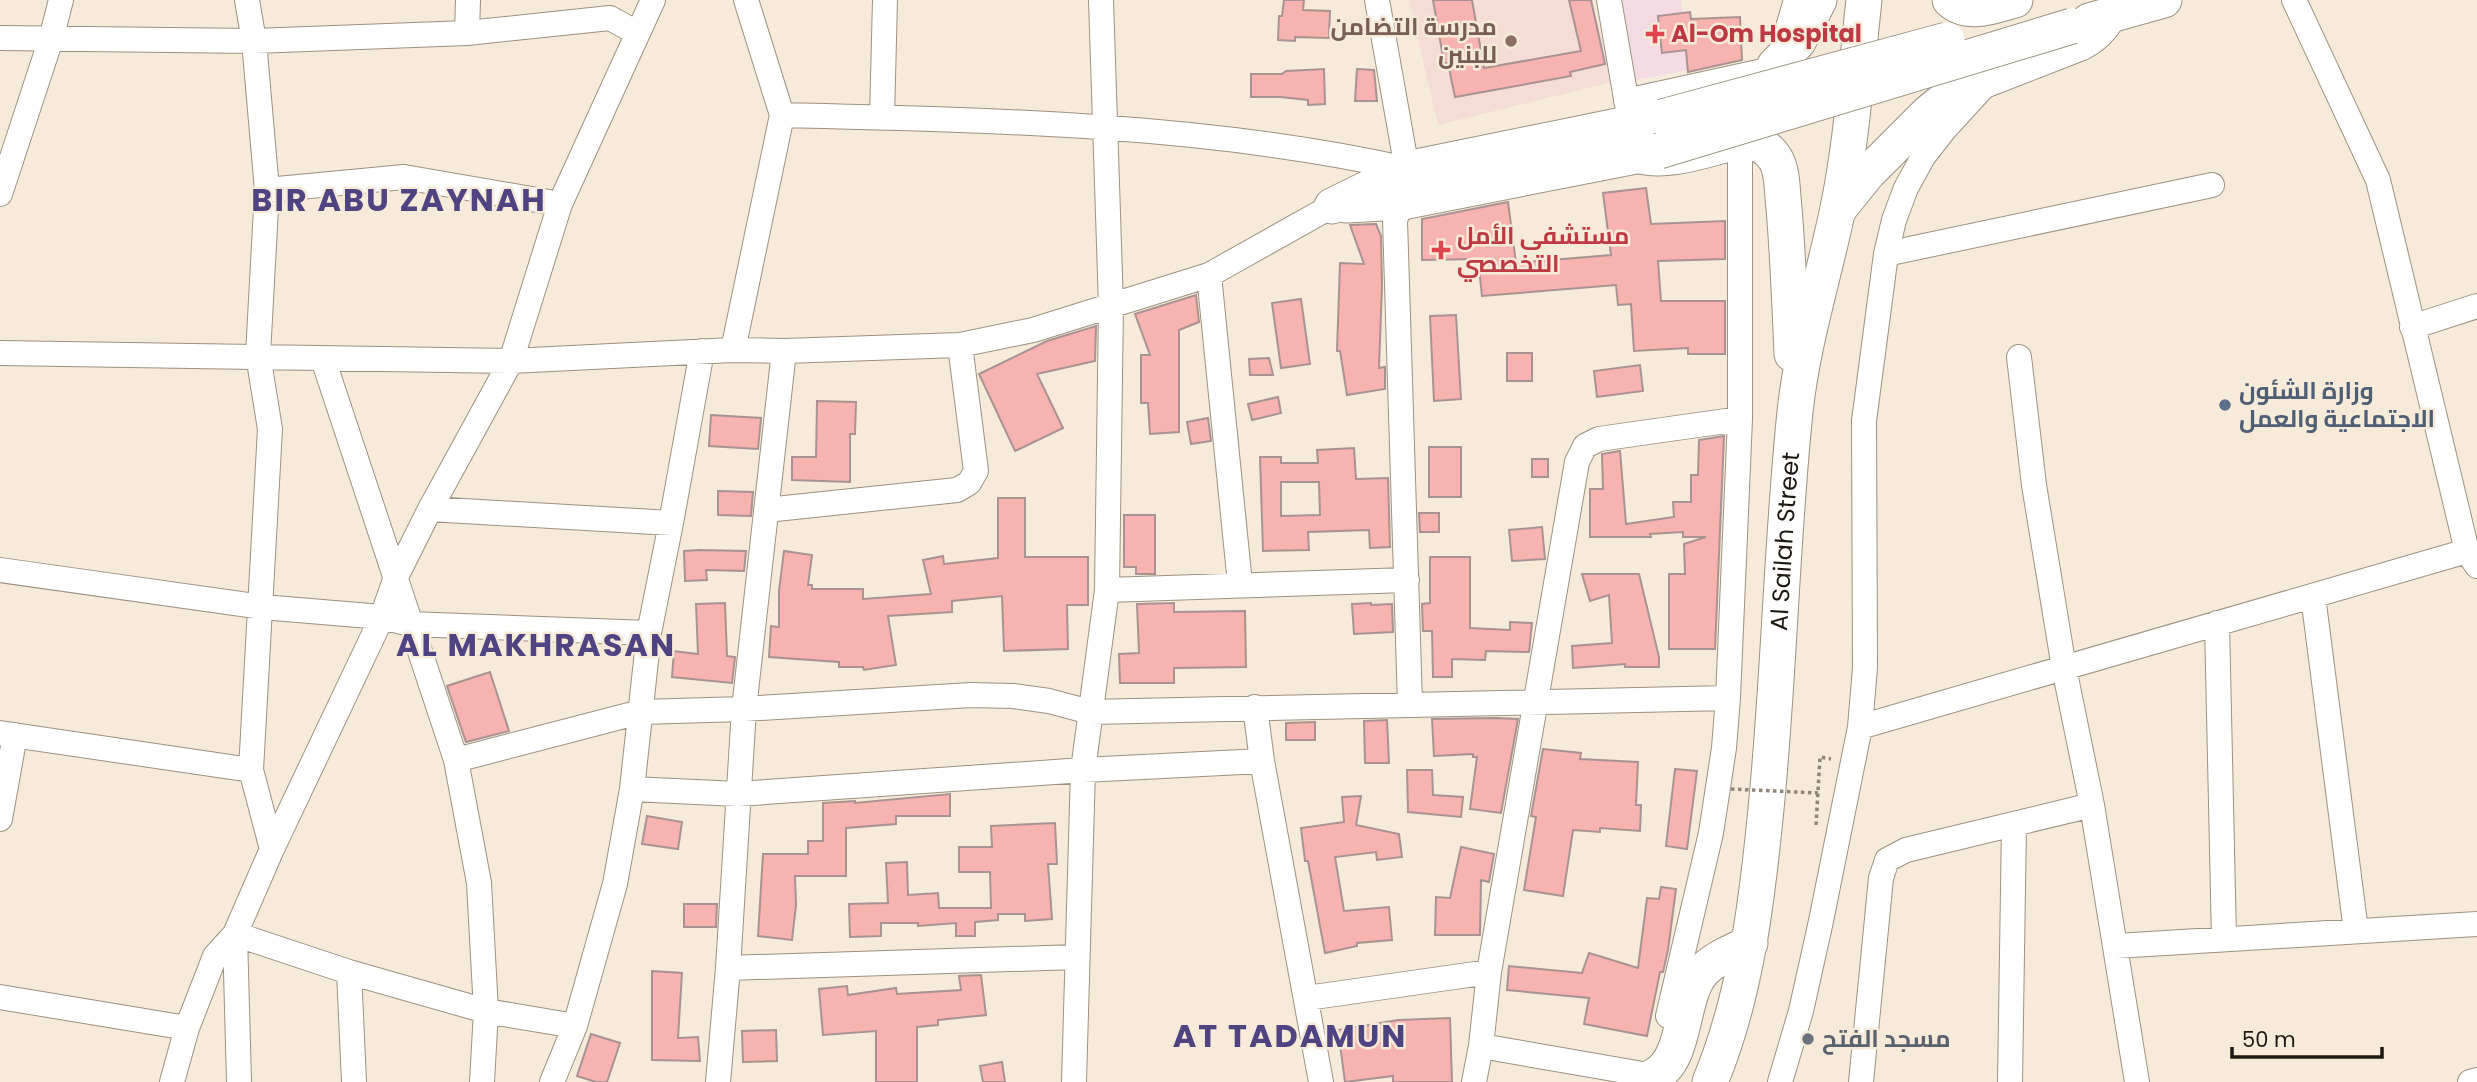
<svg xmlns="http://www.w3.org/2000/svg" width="2477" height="1082" font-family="Poppins,Cairo,sans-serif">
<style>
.education{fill:#f5dcd4}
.medical{fill:#f3dae3}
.building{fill:#f6b3af;stroke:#a99291;stroke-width:2;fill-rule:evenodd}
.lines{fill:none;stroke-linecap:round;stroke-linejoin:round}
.street-casing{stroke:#9c9280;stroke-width:26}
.secondary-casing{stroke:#9c9280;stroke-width:37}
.path{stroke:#8d8578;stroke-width:3.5;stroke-dasharray:3.5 3.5;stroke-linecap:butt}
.street{stroke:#fff;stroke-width:24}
.secondary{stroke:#fff;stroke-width:35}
.secondary-bridge-casing{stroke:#9c9280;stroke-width:37;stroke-linecap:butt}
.path-bridge{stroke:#8d8578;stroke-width:3.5;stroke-dasharray:3.5 3.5;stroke-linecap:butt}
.secondary-bridge{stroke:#fff;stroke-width:35}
.health-dot{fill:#e0444e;stroke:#f6ead8;stroke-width:2.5}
.education-dot{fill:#8d6e63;stroke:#f6ead8;stroke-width:2.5}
.service-dot{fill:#5c6f8a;stroke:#f6ead8;stroke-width:2.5}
.worship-dot{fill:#6b7280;stroke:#f6ead8;stroke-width:2.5}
.labels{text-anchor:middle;stroke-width:5;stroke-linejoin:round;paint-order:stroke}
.education-label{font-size:24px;font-weight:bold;fill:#785e54;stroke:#f6ead8;text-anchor:end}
.health-label{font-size:24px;font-weight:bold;fill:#be3a42;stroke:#f6ead8;text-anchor:start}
.service-label{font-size:24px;font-weight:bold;fill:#4e5e75;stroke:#f6ead8;text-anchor:start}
.street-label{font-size:24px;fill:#1d1812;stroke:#f6ead8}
.worship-label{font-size:24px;font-weight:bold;fill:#5b616d;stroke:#f6ead8;text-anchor:start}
.district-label{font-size:32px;font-weight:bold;letter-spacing:2px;fill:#504381;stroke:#f6ead8}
</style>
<rect width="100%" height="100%" fill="#f6ead8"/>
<path class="education" d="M 1409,0 L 1592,0 L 1612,82 L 1438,125 Z"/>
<path class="medical" d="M 1618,0 L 1681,0 L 1693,69 L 1631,81 Z"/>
<path class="building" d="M 1284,0 L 1304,0 L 1303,10 L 1330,11 L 1329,38 L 1295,37 L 1295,41 L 1278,40 L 1279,16 L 1282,16 Z
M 1433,0 L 1472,0 L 1484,68 L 1581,51 L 1569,0 L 1591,0 L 1605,64 L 1570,72 L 1571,76 L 1455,97 L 1448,63 L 1444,63 Z
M 1690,12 L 1691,19 L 1740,17 L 1742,60 L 1688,72 L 1686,50 L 1662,53 L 1658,16 Z
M 1324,69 L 1325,104 L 1308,105 L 1308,100 L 1280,97 L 1251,97 L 1251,74 L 1282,74 L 1286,71 Z
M 1357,69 L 1374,70 L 1377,101 L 1355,101 Z
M 1646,188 L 1651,224 L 1725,221 L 1725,259 L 1658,261 L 1661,301 L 1725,301 L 1725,354 L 1688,354 L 1688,348 L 1634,351 L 1631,304 L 1618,305 L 1616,285 L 1482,296 L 1478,259 L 1422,260 L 1422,219 L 1508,202 L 1516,263 L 1611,255 L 1603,193 Z
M 1376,224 L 1381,236 L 1382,285 L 1379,368 L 1385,367 L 1385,389 L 1347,395 L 1340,351 L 1337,351 L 1340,263 L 1364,264 L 1350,225 Z
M 1196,295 L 1199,322 L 1179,330 L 1179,432 L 1150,434 L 1148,403 L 1141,403 L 1141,355 L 1150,355 L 1135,314 Z
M 1301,299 L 1310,364 L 1281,368 L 1272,303 Z
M 1456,315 L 1461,399 L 1434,401 L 1430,316 Z
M 1096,326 L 1095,361 L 1037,374 L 1063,428 L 1015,451 L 979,374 L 1047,341 Z
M 1507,353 L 1532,353 L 1532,381 L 1507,381 Z
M 1269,358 L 1273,375 L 1250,375 L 1249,359 Z
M 1640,365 L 1643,391 L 1597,397 L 1594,371 Z
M 1278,397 L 1281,413 L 1252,420 L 1248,404 Z
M 817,401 L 856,402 L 855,434 L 850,434 L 850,482 L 792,480 L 792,457 L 816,457 Z
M 711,415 L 761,418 L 758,449 L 709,446 Z
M 1208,418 L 1211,441 L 1191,444 L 1187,422 Z
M 1724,436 L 1715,649 L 1669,649 L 1669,574 L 1685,574 L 1684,544 L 1706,537 L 1683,537 L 1683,532 L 1650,534 L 1651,537 L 1590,537 L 1590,489 L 1603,489 L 1602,454 L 1620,451 L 1626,524 L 1674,517 L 1673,502 L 1691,502 L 1691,475 L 1698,475 L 1699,440 Z
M 1429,447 L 1461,447 L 1461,497 L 1429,497 Z
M 1354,448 L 1356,479 L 1388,478 L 1390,547 L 1370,548 L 1369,530 L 1308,532 L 1309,550 L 1263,551 L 1260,457 L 1281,457 L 1281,463 L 1318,463 L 1317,450 ZM 1281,482 L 1319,482 L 1320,515 L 1281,516 Z
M 1532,459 L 1548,459 L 1548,477 L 1532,477 Z
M 718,491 L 753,492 L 751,516 L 718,515 Z
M 998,498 L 1025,498 L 1025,557 L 1088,557 L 1088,605 L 1067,605 L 1068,649 L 1004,651 L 1002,596 L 952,601 L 952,612 L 888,616 L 896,665 L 864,670 L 863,667 L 839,667 L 839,662 L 769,657 L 771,626 L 779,627 L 779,591 L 784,551 L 812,555 L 808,585 L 812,585 L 812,589 L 863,589 L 863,599 L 931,594 L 923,560 L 943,556 L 944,564 L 998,558 Z
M 1419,513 L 1439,513 L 1439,532 L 1420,532 Z
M 1124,515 L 1155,515 L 1155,574 L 1136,574 L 1136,567 L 1124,567 Z
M 1542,527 L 1545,559 L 1512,561 L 1509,530 Z
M 700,550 L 746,551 L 744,571 L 706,570 L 707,580 L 685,581 L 684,551 Z
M 1430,557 L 1470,557 L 1470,628 L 1510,630 L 1510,622 L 1532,623 L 1529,652 L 1486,651 L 1485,660 L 1452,659 L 1452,677 L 1433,677 L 1432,631 L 1423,631 L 1422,604 L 1430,603 Z
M 1582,574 L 1639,574 L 1659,657 L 1659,667 L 1625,667 L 1625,664 L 1573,668 L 1572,646 L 1612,643 L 1609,595 L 1590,601 Z
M 725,603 L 727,656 L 735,657 L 732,683 L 672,677 L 674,651 L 698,654 L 696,604 Z
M 1174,603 L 1174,612 L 1245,611 L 1246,667 L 1174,668 L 1174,683 L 1120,683 L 1119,654 L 1139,653 L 1137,604 Z
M 1371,603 L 1371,605 L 1392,604 L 1393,632 L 1354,634 L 1352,604 Z
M 490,672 L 509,731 L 466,742 L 447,686 Z
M 1496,718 L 1518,719 L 1501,813 L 1470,809 L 1477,757 L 1473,757 L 1473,754 L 1434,756 L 1432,719 Z
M 1387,720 L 1389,763 L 1365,763 L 1364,721 Z
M 1315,722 L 1315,740 L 1286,740 L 1286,723 Z
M 1543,749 L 1581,753 L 1580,759 L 1638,762 L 1636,805 L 1641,805 L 1640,831 L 1600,828 L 1600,832 L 1573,830 L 1563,896 L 1524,890 L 1536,817 L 1531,816 Z
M 1675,769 L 1697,771 L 1687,849 L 1666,846 Z
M 1407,770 L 1432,770 L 1433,795 L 1463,797 L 1461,817 L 1408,812 Z
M 950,794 L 950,816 L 896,816 L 896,824 L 846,828 L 846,876 L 795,876 L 796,905 L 792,940 L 758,936 L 763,854 L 808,854 L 808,841 L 823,841 L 823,803 L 855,801 L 855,803 Z
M 1361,796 L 1356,825 L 1399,834 L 1402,857 L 1377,860 L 1376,852 L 1335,857 L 1344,911 L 1389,907 L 1392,940 L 1357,943 L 1357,946 L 1325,953 L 1308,861 L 1305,861 L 1301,828 L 1344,822 L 1342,797 Z
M 647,816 L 682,822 L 678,849 L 642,844 Z
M 1055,823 L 1057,864 L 1048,864 L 1052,919 L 1025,921 L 1025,914 L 998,914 L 998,920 L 975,922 L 975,936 L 956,936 L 956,923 L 918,926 L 918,923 L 881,923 L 881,936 L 850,937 L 849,904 L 888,903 L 886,863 L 907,862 L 908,895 L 938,893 L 939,908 L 991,908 L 990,872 L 959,872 L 959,847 L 992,847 L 991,826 Z
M 1461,847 L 1494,854 L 1489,882 L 1481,880 L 1480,935 L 1435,935 L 1436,897 L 1450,898 Z
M 1661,887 L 1676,889 L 1668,950 L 1663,972 L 1660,972 L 1647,1036 L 1584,1024 L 1589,998 L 1507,990 L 1509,966 L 1582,973 L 1589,953 L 1638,968 L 1647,898 L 1659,899 Z
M 684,904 L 717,904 L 716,927 L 684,927 Z
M 652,971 L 682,973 L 678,1038 L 698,1037 L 700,1061 L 652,1060 Z
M 981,975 L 986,1015 L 938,1020 L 938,1025 L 917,1027 L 917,1082 L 876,1082 L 876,1031 L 823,1035 L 819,989 L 847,986 L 848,995 L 896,988 L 897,994 L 961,990 L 959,976 Z
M 1450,1018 L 1452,1082 L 1393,1082 L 1393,1076 L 1345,1082 L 1338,1030 L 1398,1020 Z
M 776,1030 L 777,1061 L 743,1062 L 742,1031 Z
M 591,1034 L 620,1043 L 607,1082 L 596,1082 L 577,1076 Z
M 1002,1062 L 1005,1082 L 983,1082 L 980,1066 Z"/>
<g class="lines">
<g class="street-casing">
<path id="street" d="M 247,0 L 254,41 L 267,190 L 258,355 L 270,429 L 251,770 L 272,849
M 1377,0 L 1407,169 L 1402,202 L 1395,220 L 1410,704
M 1609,0 L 1629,116
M 2294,0 L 2378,180 L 2467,551 L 2477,566
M 467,33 L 468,0
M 0,38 L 254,41 L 467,33 L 610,18 L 637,33
M 1626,101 L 1772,69 L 1779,58 L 1796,0
M 782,115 C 989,120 1206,124 1407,169
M 882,118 L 885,0
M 267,190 L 404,177 L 560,204
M 0,194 L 51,39 L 61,0
M 1886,254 L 2212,185
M 1209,275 L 1240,584
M 2412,327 L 2477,306
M 733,350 L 782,115 L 746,0
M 784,351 L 744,709 L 728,968 L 1077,957
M 0,353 L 511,361 L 733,350 L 784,351 L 960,345 L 1033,330 L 1209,275 L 1332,206
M 2019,357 L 2034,485 L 2064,668 L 2092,805 L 2137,1082
M 323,359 L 456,760 L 479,883 L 486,1011 L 482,1082
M 430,509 L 671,523
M 766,510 L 957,490 L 969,483 L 976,471 L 960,345
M 0,570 L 262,607 L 382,617 L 409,624 L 649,633
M 1107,590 L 1407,580
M 2313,596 L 2356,931
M 2217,623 L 2224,939
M 1255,707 L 1262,761 L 1321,1082
M 1860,727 L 2467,551
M 0,733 L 251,770
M 456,760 L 640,712 L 744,709 L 971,695 L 1013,696 L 1049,701 L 1090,712 L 1728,698
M 632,789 L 738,794 L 1083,770 L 1262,761
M 0,819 L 15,735
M 2116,946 L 2477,924
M 349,972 L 354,1082
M 0,997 L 187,1028
M 1307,998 L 1489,972
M 1668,1016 L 1711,833 L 1724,748 L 1728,698 L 1740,419 L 1740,141
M 1481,1046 L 1654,1076
M 172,1082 L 187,1028 L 215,956 L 235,934 L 272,849 L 382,617 L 396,577 L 430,509 L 511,361 L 560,204 L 653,0
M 239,1082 L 235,934 L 349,972 L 486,1011 L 575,1026
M 552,1082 L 575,1026 L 615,884 L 632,789 L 649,633 L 671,523 L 702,351
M 718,1082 L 728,968
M 1074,1082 L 1083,770 L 1107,590 L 1111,306 L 1101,0
M 1474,1082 L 1481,1046 L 1489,972 L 1577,462 L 1585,446 L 1599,439 L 1740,419
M 1780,1082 L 1801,1011 L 1821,921 L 1860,727 L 1865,668 L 1864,421 L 1886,254 L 1894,220 L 1906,188 L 1923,157 L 1944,130 L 1986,84
M 1861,1082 L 1881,878 L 1887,860 L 1906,850 L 2092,805
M 2010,1082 L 2014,824
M 2470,1082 L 2477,1080"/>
</g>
<g class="secondary-casing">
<g id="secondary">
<path d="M 1950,0 C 1969,17 1994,5 2015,0"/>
<path d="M 2089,21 L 2164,0"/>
<path d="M 1775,65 L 1798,42 L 1819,0"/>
<path d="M 1635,154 C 1665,166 1709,148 1740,141 C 1755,141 1768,146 1776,160 C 1783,173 1782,192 1784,208 C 1788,256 1790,305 1792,354"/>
<path d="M 1346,205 L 1402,202 L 1656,152"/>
<path d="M 1332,206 L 1407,169 L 1662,117"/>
<path d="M 1838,210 L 1867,174 L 1928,113 L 1954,92 L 2080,43 C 2094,36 2101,28 2109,15"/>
<path d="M 1654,1076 C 1688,1059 1679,997 1703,971 C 1715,958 1735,951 1750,943"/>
<path id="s1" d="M 1710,1082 C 1745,998 1756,908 1765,819 C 1779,684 1781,547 1795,412 C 1802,345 1823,279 1837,213 C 1852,143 1856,71 1864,0"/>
</g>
</g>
<path class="path" d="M 1816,825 L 1820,757 L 1831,759"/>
<use href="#street" class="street"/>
<use href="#secondary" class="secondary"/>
<g class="secondary-bridge-casing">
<path id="secondary-bridge" d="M 1662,117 L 1947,40
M 1659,151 L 2072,26"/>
</g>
<path class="path-bridge" d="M 1731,789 L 1818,793"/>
<use href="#secondary-bridge" class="secondary-bridge"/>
</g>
<g class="health-dot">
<path d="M1651.5 23.5h7v7h7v7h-7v7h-7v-7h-7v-7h7z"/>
<path d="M1437.5 239.5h7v7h7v7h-7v7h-7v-7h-7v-7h7z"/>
</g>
<circle class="education-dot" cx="1511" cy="41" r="7"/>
<circle class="service-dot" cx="2225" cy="405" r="7"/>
<circle class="worship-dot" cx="1808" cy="1039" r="7"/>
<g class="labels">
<g class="education-label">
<text x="1497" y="35">مدرسة التضامن<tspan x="1497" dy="28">للبنين</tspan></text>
</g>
<g class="health-label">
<text x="1671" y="42">Al-Om Hospital</text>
<text x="1457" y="244">مستشفى الأمل<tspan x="1457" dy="28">التخصصي</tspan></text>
</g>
<g class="service-label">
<text x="2239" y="399">وزارة الشئون<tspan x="2239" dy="28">الاجتماعية والعمل</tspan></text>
</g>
<g class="street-label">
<text dy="8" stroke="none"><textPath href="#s1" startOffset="548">Al Sailah Street</textPath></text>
</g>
<g class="worship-label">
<text x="1822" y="1047">مسجد الفتح</text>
</g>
<g class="district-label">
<text x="399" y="211">BIR ABU ZAYNAH</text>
<text x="536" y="656">AL MAKHRASAN</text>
<text x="1290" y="1047">AT TADAMUN</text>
</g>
</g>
<path d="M2232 1047v10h150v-10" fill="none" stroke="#1d1812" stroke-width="3.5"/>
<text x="2242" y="1047" font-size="21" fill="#1d1812" stroke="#f6ead8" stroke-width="5" paint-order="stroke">50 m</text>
</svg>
